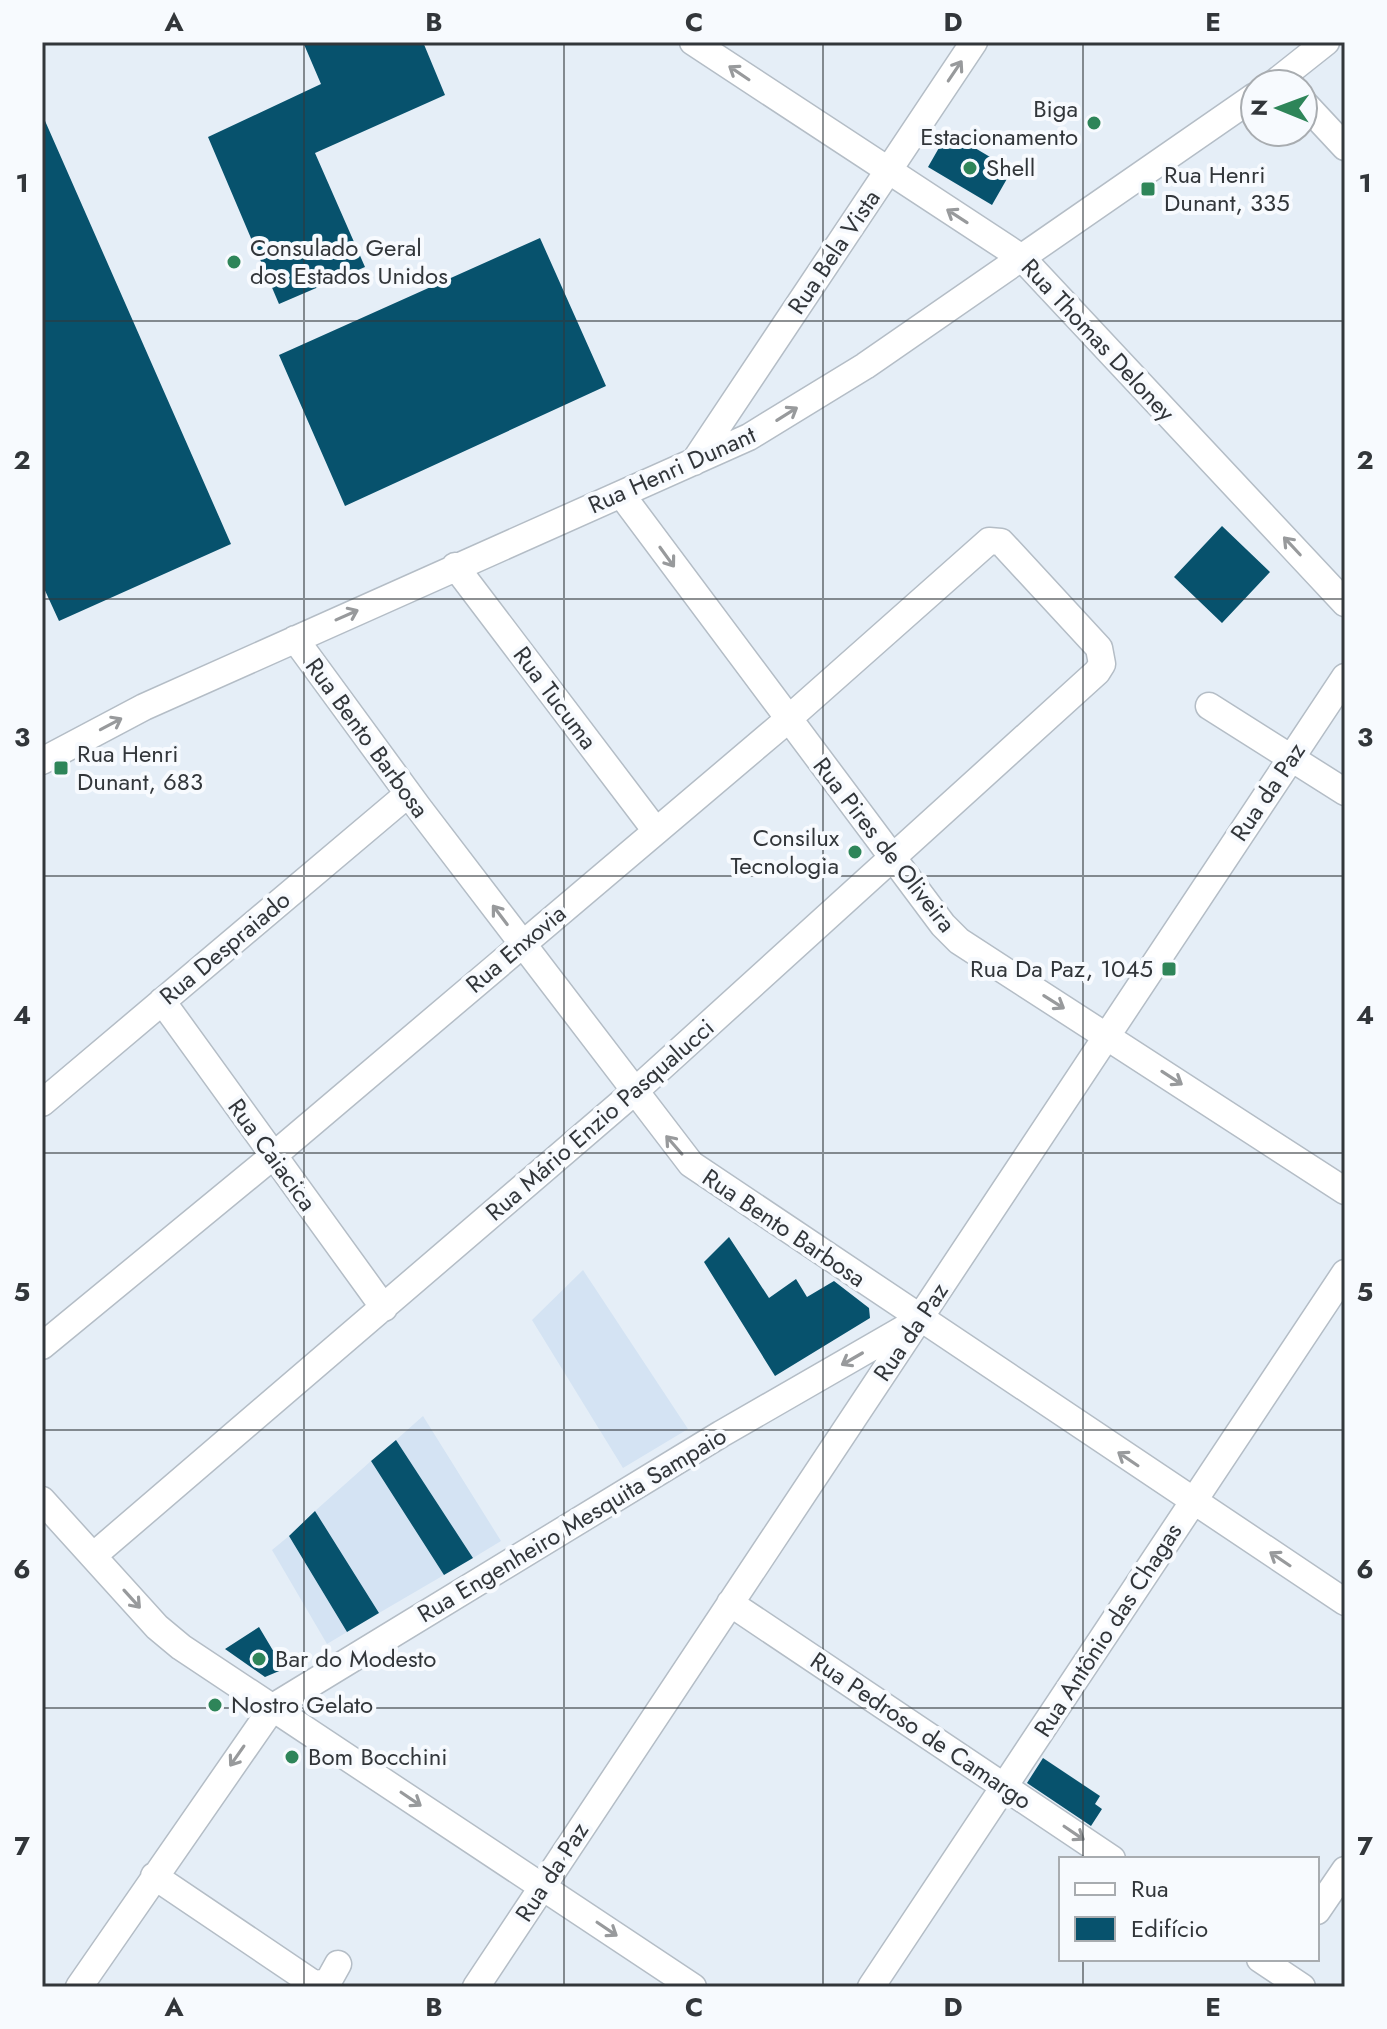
<svg xmlns="http://www.w3.org/2000/svg" width="1387" height="2029" font-family="Jost,sans-serif">
<style>
.built{fill:#d4e3f3}
.building{fill:#07526d}
.lines{fill:none;stroke-linecap:round;stroke-linejoin:round}
.street-casing{stroke:#b4bdc6;stroke-width:29}
.street{stroke:#fff;stroke-width:26}
.oneway{stroke:#989a9c}
.grid{fill:none;stroke:#32363a;stroke-width:2;stroke-opacity:0.55}
.poi-dot{fill:#2e8559;stroke:#f7fafe;stroke-width:3}
.labels{text-anchor:middle;stroke-width:8;stroke-linejoin:round;paint-order:stroke}
.poi-label{font-size:24px;fill:#32363a;stroke:#f7fafe;text-anchor:start}
.street-label{font-size:24px;fill:#32363a;stroke:#f7fafe}
.neatline{fill:none;stroke:#32363a;stroke-width:3}
.grid-label{font-size:26px;text-anchor:middle;font-weight:bold;fill:#32363a}
</style>
<rect width="100%" height="100%" fill="#e5eef7"/>
<path class="built" d="M 583,1270 L 688,1429 L 623,1468 L 532,1320 Z
M 423,1416 L 501,1541 L 473,1558 L 396,1440 Z
M 371,1461 L 444,1575 L 379,1613 L 315,1511 Z
M 289,1536 L 347,1632 L 327,1644 L 272,1550 Z"/>
<path class="building" d="M 303,42 L 423,42 L 445,95 L 315,153 L 365,267 L 279,304 L 208,137 L 321,84 Z
M 42,114 L 231,544 L 59,621 L 42,584 Z
M 948,132 L 1012,170 L 992,205 L 928,167 Z
M 540,238 L 606,386 L 345,506 L 279,355 Z
M 1222,526 L 1270,572 L 1222,623 L 1174,577 Z
M 729,1237 L 769,1298 L 796,1279 L 807,1297 L 834,1281 L 869,1308 L 870,1318 L 775,1376 L 704,1262 Z
M 396,1440 L 473,1558 L 444,1575 L 371,1461 Z
M 315,1511 L 379,1613 L 347,1632 L 289,1536 Z
M 259,1627 L 284,1669 L 265,1677 L 225,1649 Z
M 1043,1758 L 1100,1796 L 1095,1804 L 1102,1809 L 1091,1826 L 1027,1783 Z"/>
<g class="lines">
<g class="street-casing">
<path id="street" d="M 693,42 L 1022,258 L 1345,603
M 1273,84 L 1326,42
M 1303,102 L 1345,147
M 694,462 L 974,42
M 621,494 L 943,925 L 959,941 L 1345,1191
M 455,566 L 656,831
M 295,639 L 418,807 L 691,1164 L 1345,1602
M 1209,706 L 1345,792
M 42,761 L 144,707 L 749,437 L 865,366 L 1255,96
M 162,1001 L 384,1308
M 42,1103 L 408,794
M 42,1346 L 273,1156 L 778,728 L 989,541 L 1001,542 L 1099,648 L 1102,664 L 1097,672 L 634,1092 L 93,1556
M 42,1500 L 157,1627 L 181,1647 L 693,1987
M 730,1603 L 1112,1859
M 154,1876 L 314,1984 L 328,1982 L 338,1964
M 1317,1911 L 1345,1870
M 1260,1959 L 1302,1987
M 79,1987 L 273,1707 L 721,1434 L 912,1324
M 476,1987 L 1345,677
M 871,1987 L 1345,1273"/>
</g>
<use href="#street" class="street"/>
</g>
<defs><path id="oneway-shaft" d="M-6 0H5M1.5-3L5.5 0L1.5 3" fill="none" stroke-width="1.6" stroke-linecap="round" stroke-linejoin="round" transform="scale(2)"/></defs>
<g class="oneway">
<use href="#oneway-shaft" transform="translate(955 71) rotate(-56)"/>
<use href="#oneway-shaft" transform="translate(739 73) rotate(-146)"/>
<use href="#oneway-shaft" transform="translate(957 216) rotate(-147)"/>
<use href="#oneway-shaft" transform="translate(787 414) rotate(-32)"/>
<use href="#oneway-shaft" transform="translate(1292 546) rotate(-133)"/>
<use href="#oneway-shaft" transform="translate(667 557) rotate(54)"/>
<use href="#oneway-shaft" transform="translate(347 615) rotate(-24)"/>
<use href="#oneway-shaft" transform="translate(111 724) rotate(-28)"/>
<use href="#oneway-shaft" transform="translate(500 915) rotate(-127)"/>
<use href="#oneway-shaft" transform="translate(1054 1002) rotate(32)"/>
<use href="#oneway-shaft" transform="translate(1172 1078) rotate(33)"/>
<use href="#oneway-shaft" transform="translate(674 1145) rotate(-131)"/>
<use href="#oneway-shaft" transform="translate(852 1359) rotate(150)"/>
<use href="#oneway-shaft" transform="translate(1128 1459) rotate(-146)"/>
<use href="#oneway-shaft" transform="translate(1280 1559) rotate(-146)"/>
<use href="#oneway-shaft" transform="translate(132 1599) rotate(48)"/>
<use href="#oneway-shaft" transform="translate(237 1756) rotate(125)"/>
<use href="#oneway-shaft" transform="translate(411 1799) rotate(34)"/>
<use href="#oneway-shaft" transform="translate(1074 1833) rotate(34)"/>
<use href="#oneway-shaft" transform="translate(607 1929) rotate(34)"/>
</g>
<path class="grid" d="M 304,42 L 304,1987M 564,42 L 564,1987M 823,42 L 823,1987M 1083,42 L 1083,1859M 42,321 L 1345,321M 42,599 L 1345,599M 42,876 L 1345,876M 42,1153 L 1345,1153M 42,1430 L 1345,1430M 42,1708 L 1345,1708M 1083,1959 L 1083,1987"/>
<g class="poi-dot">
<circle cx="1094" cy="123" r="8"/>
<circle cx="970" cy="168" r="8"/>
<rect x="1140" y="181" width="16" height="16" rx="4"/>
<circle cx="234" cy="262" r="8"/>
<rect x="53" y="760" width="16" height="16" rx="4"/>
<circle cx="855" cy="852" r="8"/>
<rect x="1161" y="961" width="16" height="16" rx="4"/>
<circle cx="259" cy="1659" r="8"/>
<circle cx="215" cy="1705" r="8"/>
<circle cx="292" cy="1757" r="8"/>
</g>
<g class="labels">
<g class="poi-label">
<text x="1078" y="117" text-anchor="end">Biga<tspan x="1078" dy="28">Estacionamento</tspan></text>
<text x="986" y="176">Shell</text>
<text x="1164" y="183">Rua Henri<tspan x="1164" dy="28">Dunant, 335</tspan></text>
<text x="250" y="256">Consulado Geral<tspan x="250" dy="28">dos Estados Unidos</tspan></text>
<text x="77" y="762">Rua Henri<tspan x="77" dy="28">Dunant, 683</tspan></text>
<text x="839" y="846" text-anchor="end">Consilux<tspan x="839" dy="28">Tecnologia</tspan></text>
<text x="1153" y="977" text-anchor="end">Rua Da Paz, 1045</text>
<text x="275" y="1667">Bar do Modesto</text>
<text x="231" y="1713">Nostro Gelato</text>
<text x="308" y="1765">Bom Bocchini</text>
</g>
<g class="street-label">
<text transform="translate(834 252) rotate(-56)" y="8">Rua Bela Vista</text>
<text transform="translate(1098 340) rotate(47)" y="8">Rua Thomas Deloney</text>
<text transform="translate(672 470) rotate(-24)" y="8">Rua Henri Dunant</text>
<text transform="translate(555 698) rotate(53)" y="8">Rua Tucuma</text>
<text transform="translate(367 738) rotate(54)" y="8">Rua Bento Barbosa</text>
<text transform="translate(1268 792) rotate(-56)" y="8">Rua da Paz</text>
<text transform="translate(884 845) rotate(52)" y="8">Rua Pires de Oliveira</text>
<text transform="translate(225 948) rotate(-40)" y="8">Rua Despraiado</text>
<text transform="translate(516 949) rotate(-40)" y="8">Rua Enxovia</text>
<text transform="translate(600 1120) rotate(-41)" y="8">Rua Mário Enzio Pasqualucci</text>
<text transform="translate(272 1155) rotate(54)" y="8">Rua Caiacica</text>
<text transform="translate(784 1228) rotate(34)" y="8">Rua Bento Barbosa</text>
<text transform="translate(911 1332) rotate(-56)" y="8">Rua da Paz</text>
<text transform="translate(572 1525) rotate(-31)" y="8">Rua Engenheiro Mesquita Sampaio</text>
<text transform="translate(1108 1630) rotate(-57)" y="8">Rua Antônio das Chagas</text>
<text transform="translate(921 1731) rotate(34)" y="8">Rua Pedroso de Camargo</text>
<text transform="translate(552 1872) rotate(-57)" y="8">Rua da Paz</text>
</g>
</g>
<rect width="1387" height="2029" fill="none" stroke="#f7fafe" stroke-width="88"/>
<rect x="1059" y="1857" width="260" height="104" fill="#f7fafe" stroke="#a8acb0" stroke-width="2"/>
<rect x="1075" y="1883" width="40" height="12" fill="#ffffff" stroke="#a8acb0" stroke-width="2"/>
<text x="1131" y="1897" font-size="24" fill="#32363a">Rua</text>
<rect x="1075" y="1917" width="40" height="24" fill="#07526d" stroke="#a8acb0" stroke-width="2"/>
<text x="1131" y="1937" font-size="24" fill="#32363a">Edifício</text>
<g transform="translate(1279 108) rotate(271)"><circle r="38" fill="#f7fafe" stroke="#a8acb0" stroke-width="2"/>
<path d="M0-6L14 30L0 20L-14 30Z" fill="#2e8559"/>
<text y="-12" font-size="22" font-weight="bold" text-anchor="middle" fill="#32363a">N</text>
</g>
<rect x="44" y="44" width="1299" height="1941" class="neatline"/>
<g class="grid-label">
<text x="174" y="31">A</text>
<text x="434" y="31">B</text>
<text x="694" y="31">C</text>
<text x="953" y="31">D</text>
<text x="1213" y="31">E</text>
<text x="22" y="192">1</text>
<text x="1365" y="192">1</text>
<text x="22" y="469">2</text>
<text x="1365" y="469">2</text>
<text x="22" y="746">3</text>
<text x="1365" y="746">3</text>
<text x="22" y="1024">4</text>
<text x="1365" y="1024">4</text>
<text x="22" y="1301">5</text>
<text x="1365" y="1301">5</text>
<text x="22" y="1578">6</text>
<text x="1365" y="1578">6</text>
<text x="22" y="1855">7</text>
<text x="1365" y="1855">7</text>
<text x="174" y="2016">A</text>
<text x="434" y="2016">B</text>
<text x="694" y="2016">C</text>
<text x="953" y="2016">D</text>
<text x="1213" y="2016">E</text>
</g>
</svg>
